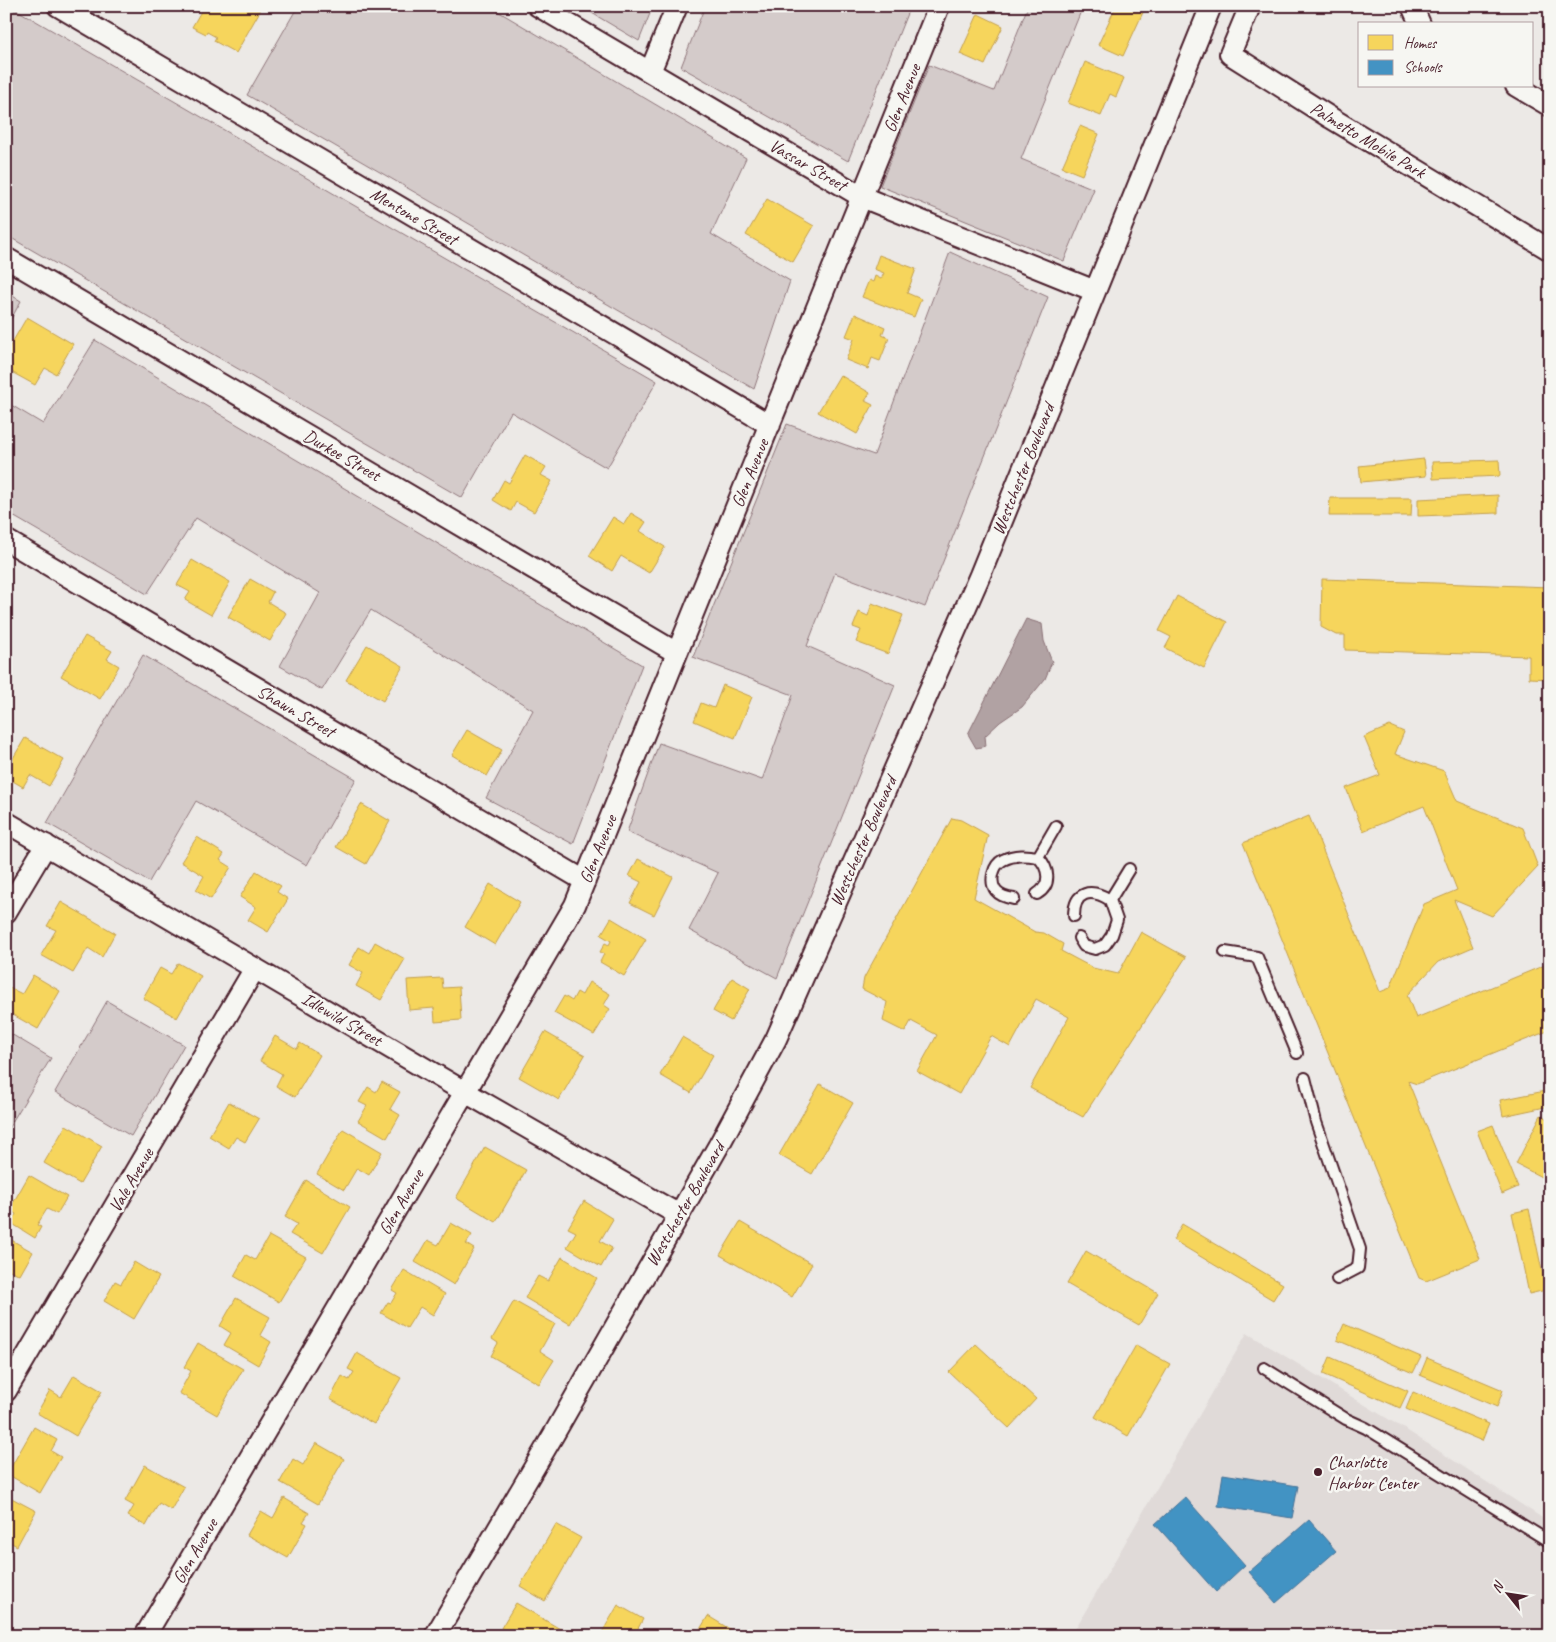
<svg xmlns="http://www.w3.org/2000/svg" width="1556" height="1642" font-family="Caveat,sans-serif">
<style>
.built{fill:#e0dad8}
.green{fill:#d4cbca;stroke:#8f757a}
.water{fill:#b1a2a3;stroke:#886e73}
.homes{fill:#f6d55c;stroke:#c29e4d}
.schools{fill:#4393c3;stroke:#457095}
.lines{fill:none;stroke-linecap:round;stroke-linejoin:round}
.service-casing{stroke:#4a1f2b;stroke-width:14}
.minor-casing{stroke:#4a1f2b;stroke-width:24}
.service{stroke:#f6f6f2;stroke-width:10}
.minor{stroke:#f6f6f2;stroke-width:20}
.poi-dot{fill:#4a1f2b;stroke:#f6f6f2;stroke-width:2}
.labels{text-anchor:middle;stroke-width:5;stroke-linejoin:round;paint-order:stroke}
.street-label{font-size:18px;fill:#4a1f2b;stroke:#f6f6f2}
.poi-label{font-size:18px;fill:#4a1f2b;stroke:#f6f6f2;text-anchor:start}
</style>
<rect width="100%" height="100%" fill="#ece9e6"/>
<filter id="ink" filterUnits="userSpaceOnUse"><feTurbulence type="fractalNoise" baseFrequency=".02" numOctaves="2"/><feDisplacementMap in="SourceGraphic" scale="10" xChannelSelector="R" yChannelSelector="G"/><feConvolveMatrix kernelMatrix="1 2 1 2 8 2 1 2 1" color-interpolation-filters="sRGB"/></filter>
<g filter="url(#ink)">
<path class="built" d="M 1247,1333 L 1411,1433 L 1550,1523 L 1550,1636 L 1071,1636 Z"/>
<path class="green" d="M 6,6 L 10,6 L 657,381 L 607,468 L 511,412 L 462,498 L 6,235 Z
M 298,6 L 489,6 L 746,158 L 711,234 L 790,281 L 754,389 L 247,95 Z
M 580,6 L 653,6 L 639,41 Z
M 705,6 L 910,6 L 848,161 L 681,67 Z
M 1028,6 L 1083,6 L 1021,159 L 1094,189 L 1064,261 L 880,186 L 929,65 L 994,91 Z
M 950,252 L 1048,297 L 925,607 L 835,573 L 807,646 L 895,685 L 777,978 L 689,930 L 718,873 L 627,832 L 659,743 L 762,780 L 793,695 L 693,657 L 787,424 L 874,455 Z
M 6,292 L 21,301 L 6,328 Z
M 95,340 L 642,665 L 573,844 L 486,798 L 533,710 L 371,610 L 322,690 L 280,666 L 320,593 L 196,518 L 147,594 L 6,512 L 6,402 L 43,424 Z
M 143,655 L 356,779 L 307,865 L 196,801 L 149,882 L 47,823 Z
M 107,1001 L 184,1045 L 131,1136 L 55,1092 Z
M 6,1031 L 51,1058 L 6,1132 Z"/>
<path class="water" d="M 1026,619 L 1042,624 L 1044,641 L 1052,662 L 1045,679 L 1022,707 L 1000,722 L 985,736 L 986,746 L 976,748 L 968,734 Z"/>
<path class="homes" d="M 204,6 L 252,6 L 260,11 L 236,53 L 214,41 L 216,37 L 207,32 L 206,34 L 192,27 Z
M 1116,6 L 1142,6 L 1145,8 L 1123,56 L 1098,45 Z
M 978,14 L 1003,26 L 985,65 L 960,54 Z
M 1085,62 L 1124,78 L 1116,97 L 1110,94 L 1101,116 L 1068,103 Z
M 1080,126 L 1099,134 L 1082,175 L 1062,167 Z
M 767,199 L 814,226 L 793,262 L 746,235 Z
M 879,255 L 916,269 L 907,293 L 921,299 L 914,317 L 862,297 L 869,280 L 873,282 L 875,276 L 881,279 L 884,273 L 874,269 Z
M 855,314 L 885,327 L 882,335 L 889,338 L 880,361 L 872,358 L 868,369 L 846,360 L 854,339 L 846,336 Z
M 27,317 L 73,344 L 56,374 L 45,368 L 35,385 L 6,369 L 6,353 Z
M 840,375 L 870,393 L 865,401 L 873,405 L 857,434 L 818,412 Z
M 525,455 L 546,467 L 541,475 L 552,481 L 534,512 L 516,502 L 511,511 L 493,500 L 504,480 L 509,483 Z
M 1424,459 L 1426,476 L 1361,482 L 1359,466 Z
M 1499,460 L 1500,476 L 1433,479 L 1432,462 Z
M 1498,495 L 1498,513 L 1418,516 L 1418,499 Z
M 1330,498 L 1412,498 L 1411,516 L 1329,516 Z
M 631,513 L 646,522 L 640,531 L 665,547 L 649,573 L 621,556 L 612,571 L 589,556 L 613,517 L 624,524 Z
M 192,560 L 230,582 L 211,615 L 185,600 L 190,592 L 177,585 Z
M 250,579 L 273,592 L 268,602 L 286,613 L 270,641 L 228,617 Z
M 1322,579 L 1550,587 L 1550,679 L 1529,678 L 1529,656 L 1345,650 L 1345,635 L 1336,635 L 1321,627 Z
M 1177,596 L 1227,622 L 1204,668 L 1165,648 L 1171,637 L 1159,631 Z
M 872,603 L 903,615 L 888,654 L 856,642 L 861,630 L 853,627 L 859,612 L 868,616 Z
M 85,636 L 112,651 L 107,659 L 119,666 L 100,699 L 61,676 Z
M 367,645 L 403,666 L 383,701 L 346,680 Z
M 723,685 L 752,697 L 735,738 L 694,721 L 701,703 L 714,708 Z
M 1390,726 L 1404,732 L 1395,754 L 1444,771 L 1457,801 L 1523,828 L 1538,867 L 1492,916 L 1454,900 L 1473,947 L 1438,962 L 1407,995 L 1416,1018 L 1550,963 L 1550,1030 L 1417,1084 L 1408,1081 L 1480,1259 L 1426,1281 L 1419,1278 L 1243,843 L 1309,816 L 1380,992 L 1390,988 L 1424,904 L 1457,890 L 1424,806 L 1363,831 L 1346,788 L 1380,775 L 1364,737 Z
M 467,730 L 502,750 L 487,776 L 452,755 Z
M 25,738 L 64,760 L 49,786 L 30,775 L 23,787 L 6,777 L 6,770 Z
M 361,804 L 390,821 L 366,864 L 336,847 Z
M 952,818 L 961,820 L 988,835 L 974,898 L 1035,932 L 1044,933 L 1063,944 L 1061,951 L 1093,968 L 1118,974 L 1141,932 L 1186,957 L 1083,1117 L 1030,1088 L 1069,1017 L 1036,999 L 1010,1047 L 991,1036 L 959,1094 L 917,1071 L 937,1035 L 911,1021 L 905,1032 L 883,1021 L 887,1002 L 862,989 L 864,978 Z
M 197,837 L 224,854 L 220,860 L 231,867 L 211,899 L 196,890 L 204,876 L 181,862 Z
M 638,859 L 673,877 L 654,915 L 630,903 L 641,882 L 629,876 Z
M 256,871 L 281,886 L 277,892 L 288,899 L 268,932 L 248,920 L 256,907 L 240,897 Z
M 490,884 L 520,902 L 495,945 L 465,927 Z
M 61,902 L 115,933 L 102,957 L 88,948 L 73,973 L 41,955 L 56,930 L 47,926 Z
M 611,918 L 646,939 L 624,976 L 600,962 L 604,954 L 600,952 L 605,943 L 609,945 L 611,941 L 601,935 Z
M 375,942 L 405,959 L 381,1000 L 356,986 L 363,973 L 349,965 L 359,947 L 369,953 Z
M 178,963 L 201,976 L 177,1018 L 143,998 L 160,968 L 171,974 Z
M 33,975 L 60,991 L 38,1029 L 6,1011 L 6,994 L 10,988 L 22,994 Z
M 442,978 L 443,988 L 459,987 L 461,1020 L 435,1022 L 434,1008 L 409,1010 L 407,980 Z
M 732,978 L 750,989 L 731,1021 L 713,1011 Z
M 589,982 L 610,994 L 604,1005 L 610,1009 L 594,1035 L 554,1013 L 564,996 L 572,1001 L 577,992 L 582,995 Z
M 545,1032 L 585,1055 L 559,1100 L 519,1077 Z
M 275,1036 L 297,1049 L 300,1043 L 320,1055 L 295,1097 L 276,1086 L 282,1074 L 260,1061 Z
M 682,1037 L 713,1055 L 691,1093 L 660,1075 Z
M 382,1082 L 400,1092 L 390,1109 L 400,1115 L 387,1138 L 358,1121 L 367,1106 L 359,1102 L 368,1087 L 376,1092 Z
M 820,1084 L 853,1103 L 812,1174 L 779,1155 Z
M 1550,1090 L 1550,1106 L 1503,1116 L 1500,1100 Z
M 229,1102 L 259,1119 L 245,1142 L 236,1137 L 229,1148 L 209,1136 Z
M 1541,1115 L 1550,1120 L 1549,1181 L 1516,1164 Z
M 66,1125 L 102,1146 L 80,1184 L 44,1163 Z
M 1493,1125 L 1518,1187 L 1502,1194 L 1477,1131 Z
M 343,1129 L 382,1152 L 369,1175 L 357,1168 L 344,1190 L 317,1174 Z
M 485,1147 L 526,1170 L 496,1222 L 456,1198 Z
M 29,1175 L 67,1197 L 57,1214 L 47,1209 L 37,1225 L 41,1227 L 35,1238 L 11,1223 L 16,1214 L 9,1210 Z
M 306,1180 L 350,1207 L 323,1253 L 290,1234 L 297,1224 L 285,1217 Z
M 584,1201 L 613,1219 L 600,1241 L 612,1248 L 601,1267 L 567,1247 L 576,1232 L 568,1228 Z
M 1529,1209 L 1546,1290 L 1529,1294 L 1512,1213 Z
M 740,1222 L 812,1264 L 792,1297 L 720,1255 Z
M 451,1223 L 472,1235 L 466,1244 L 474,1249 L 454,1285 L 415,1262 L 428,1240 L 438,1245 Z
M 1182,1224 L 1283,1284 L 1273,1300 L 1173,1240 Z
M 269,1236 L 306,1257 L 279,1302 L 234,1276 L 246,1255 L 255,1260 Z
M 6,1237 L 33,1252 L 20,1275 L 10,1270 L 6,1276 Z
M 1086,1251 L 1158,1293 L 1139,1325 L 1067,1284 Z
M 562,1257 L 597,1278 L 570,1324 L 525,1298 L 538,1276 L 548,1281 Z
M 134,1262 L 159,1277 L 134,1319 L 104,1301 L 115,1281 L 121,1284 Z
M 404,1270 L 445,1294 L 433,1315 L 420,1307 L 407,1328 L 381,1313 L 388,1302 L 391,1303 L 397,1293 L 392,1290 Z
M 236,1298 L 270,1317 L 260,1335 L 271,1342 L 258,1365 L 224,1345 L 231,1333 L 220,1326 Z
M 514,1301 L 555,1324 L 540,1351 L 554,1360 L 539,1384 L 491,1356 L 498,1343 L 492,1339 Z
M 1344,1324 L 1421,1357 L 1413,1373 L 1337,1340 Z
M 198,1343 L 243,1369 L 217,1415 L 179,1393 L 191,1371 L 184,1367 Z
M 976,1344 L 1036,1399 L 1009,1428 L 949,1372 Z
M 1136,1345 L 1170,1364 L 1128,1436 L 1095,1417 Z
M 357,1353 L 401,1378 L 374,1424 L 330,1399 L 342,1376 L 349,1380 L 354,1372 L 348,1369 Z
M 1330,1357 L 1408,1391 L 1400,1408 L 1323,1374 Z
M 1427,1358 L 1503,1390 L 1497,1407 L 1420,1375 Z
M 74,1375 L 102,1391 L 76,1436 L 37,1413 L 50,1390 L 61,1397 Z
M 1413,1392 L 1489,1424 L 1482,1441 L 1406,1409 Z
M 34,1427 L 57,1440 L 51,1451 L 61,1457 L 40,1493 L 7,1474 Z
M 316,1443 L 344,1459 L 318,1504 L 280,1482 L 293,1459 L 303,1465 Z
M 145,1465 L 184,1487 L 171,1510 L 159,1503 L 146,1526 L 128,1516 L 134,1506 L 125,1501 Z
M 6,1495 L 36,1511 L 17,1546 L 6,1540 Z
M 284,1498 L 309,1513 L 303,1522 L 307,1524 L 288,1558 L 247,1535 L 261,1511 L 273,1518 Z
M 556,1524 L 581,1538 L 545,1601 L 520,1586 Z
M 516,1603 L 572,1636 L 515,1636 L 501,1628 Z
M 618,1605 L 643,1619 L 634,1636 L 600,1636 Z
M 708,1616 L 733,1631 L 730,1636 L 696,1636 Z"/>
<path class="schools" d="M 1223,1474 L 1298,1486 L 1292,1518 L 1218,1506 Z
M 1185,1497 L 1245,1565 L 1216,1592 L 1155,1524 Z
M 1309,1520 L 1336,1551 L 1276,1603 L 1249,1572 Z"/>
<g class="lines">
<g class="service-casing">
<path id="service" d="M 1037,894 C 1052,885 1049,868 1038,857
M 1014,899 C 1008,898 1000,896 996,891 C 989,882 993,865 1003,860 C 1015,854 1026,855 1038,857 L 1056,826
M 1074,916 C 1074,891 1091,888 1110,900 L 1129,869
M 1079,938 L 1084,946 L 1095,949 L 1105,945 L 1112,935 L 1117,920 L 1110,900
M 1225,952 L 1257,957 L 1297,1053
M 1305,1078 L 1316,1122 L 1360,1249 L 1358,1268 L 1337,1279
M 1264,1368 L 1346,1419 L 1366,1428 L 1550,1542"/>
</g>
<g class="minor-casing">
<path id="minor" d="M 58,6 L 770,425
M 538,6 L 862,197 L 1095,291
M 1250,6 L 1230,54 L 1331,118 L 1550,250
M 1412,6 L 1420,24
M 650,72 L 677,6
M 1516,86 L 1550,106
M 6,258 L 677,653
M 6,540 L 585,881
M 6,822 L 465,1092 L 679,1215
M 6,912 L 46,845
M 6,1391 L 255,968
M 145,1636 L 575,905 L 939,6
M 435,1636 L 554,1434 L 719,1145 L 776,1039 L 980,575 L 1211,6"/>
</g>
<use href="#service" class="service"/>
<use href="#minor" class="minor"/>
</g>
</g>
<circle class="poi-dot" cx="1318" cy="1472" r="5"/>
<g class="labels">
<g class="street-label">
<text transform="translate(902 98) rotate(-68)" y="6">Glen Avenue</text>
<text transform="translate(1368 140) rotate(31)" y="6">Palmetto Mobile Park</text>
<text transform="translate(808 165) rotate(30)" y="6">Vassar Street</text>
<text transform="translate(414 216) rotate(30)" y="6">Mentone Street</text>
<text transform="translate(342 455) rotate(30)" y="6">Durkee Street</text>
<text transform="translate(1023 469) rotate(-68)" y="6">Westchester Boulevard</text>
<text transform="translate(750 473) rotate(-68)" y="6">Glen Avenue</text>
<text transform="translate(296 711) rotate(30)" y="6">Shawn Street</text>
<text transform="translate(863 841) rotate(-66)" y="6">Westchester Boulevard</text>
<text transform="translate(598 849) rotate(-68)" y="6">Glen Avenue</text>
<text transform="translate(342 1019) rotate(30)" y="6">Idlewild Street</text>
<text transform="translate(131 1180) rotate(-60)" y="6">Vale Avenue</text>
<text transform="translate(401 1202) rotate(-60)" y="6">Glen Avenue</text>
<text transform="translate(685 1204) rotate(-60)" y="6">Westchester Boulevard</text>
<text transform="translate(195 1551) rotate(-60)" y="6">Glen Avenue</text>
</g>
<g class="poi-label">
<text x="1328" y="1468">Charlotte<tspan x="1328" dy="21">Harbor Center</tspan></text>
</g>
</g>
<rect width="1556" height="1642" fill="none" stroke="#f6f6f2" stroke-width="25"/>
<rect x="12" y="12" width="1531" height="1617" fill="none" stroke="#4a1f2b" stroke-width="2" filter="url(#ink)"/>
<rect x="1358" y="22" width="175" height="65" fill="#f6f6f2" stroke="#b1a0a2"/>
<rect x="1368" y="35" width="25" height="15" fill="#f6d55c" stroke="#b1a0a2"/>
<text x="1404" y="48" font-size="15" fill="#4a1f2b">Homes</text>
<rect x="1368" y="60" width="25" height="15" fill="#4393c3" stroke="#b1a0a2"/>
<text x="1404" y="72" font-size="15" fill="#4a1f2b">Schools</text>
<g transform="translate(1508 1594) rotate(300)" stroke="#f6f6f2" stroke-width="4" paint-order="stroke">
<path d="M0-4L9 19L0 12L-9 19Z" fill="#4a1f2b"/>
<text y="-8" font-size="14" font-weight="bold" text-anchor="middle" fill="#4a1f2b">N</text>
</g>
</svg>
